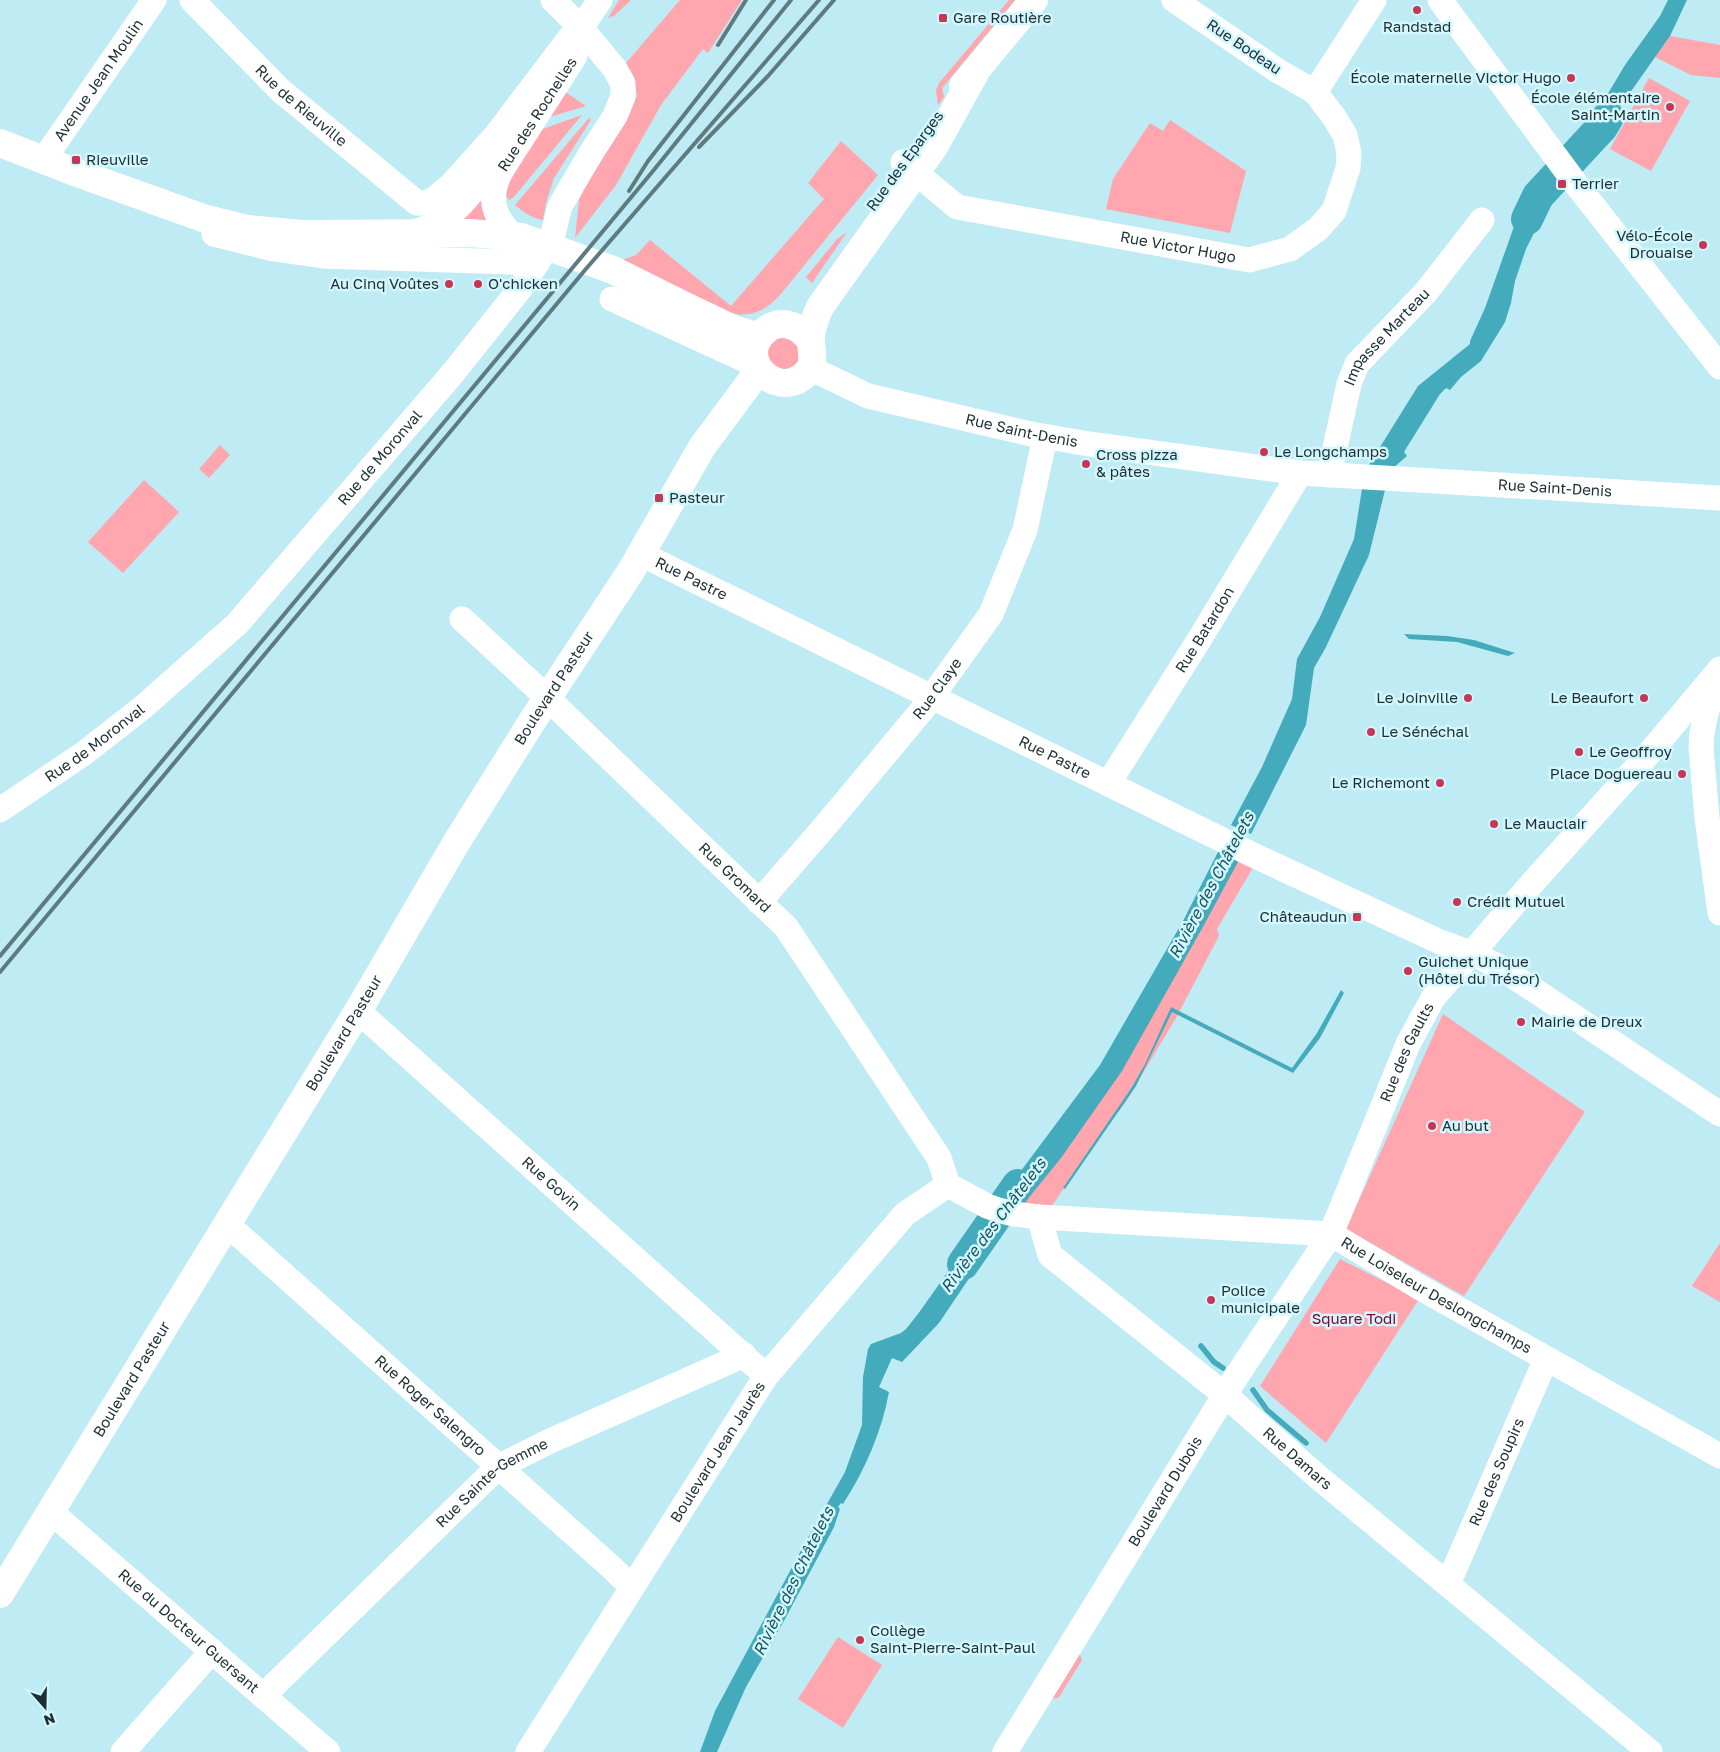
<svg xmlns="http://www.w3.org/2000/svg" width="1720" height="1752" font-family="'Golos Text',sans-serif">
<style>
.green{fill:#ffa6ae}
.water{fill:#44abbd}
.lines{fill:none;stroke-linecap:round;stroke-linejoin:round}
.stream{stroke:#44abbd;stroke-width:5.5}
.river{stroke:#44abbd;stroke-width:32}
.minor{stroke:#fff;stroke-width:25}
.major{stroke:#fff;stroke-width:28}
.rail{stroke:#5e7b80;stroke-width:4}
.poi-dot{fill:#c73755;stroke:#d3f7fe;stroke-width:2}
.labels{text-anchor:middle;stroke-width:5;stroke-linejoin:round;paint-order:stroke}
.poi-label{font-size:15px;fill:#1d2f32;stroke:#d3f7fe;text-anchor:start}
.street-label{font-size:15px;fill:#1d2f32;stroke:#d3f7fe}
.park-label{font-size:15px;fill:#82062c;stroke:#d3f7fe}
.water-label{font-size:16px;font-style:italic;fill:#18525c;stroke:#d3f7fe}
</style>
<rect width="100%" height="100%" fill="#beebf4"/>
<path class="green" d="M 619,0 L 631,0 L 614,16 L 608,18 Z
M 680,0 L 742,0 L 708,53 L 703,49 L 661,105 L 616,185 L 575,238 L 579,200 L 585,187 L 628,118 L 637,96 L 634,77 L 626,63 Z
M 1009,0 L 1015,0 L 942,88 L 944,97 L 938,105 L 936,90 L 939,83 Z
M 1670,36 L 1720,45 L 1720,78 L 1691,75 L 1655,57 Z
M 1649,78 L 1690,101 L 1651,171 L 1610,149 Z
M 564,91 L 586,106 L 546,118 Z
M 582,115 L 513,198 L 509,200 L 506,195 L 509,183 L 540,130 Z
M 589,118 L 591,120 L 554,178 L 546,203 L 543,220 C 532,218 523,212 515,205 Z
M 1170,120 L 1246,171 L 1230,233 L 1106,209 L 1113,179 L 1150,123 L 1163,131 Z
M 841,141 L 878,175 L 780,295 C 766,310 752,318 731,313 L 622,260 L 636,255 L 650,240 L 731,306 L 824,199 L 808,183 Z
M 485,183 L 490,222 L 452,223 Z
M 847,232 L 812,283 L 806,277 L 837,239 Z
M768 353a16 16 0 1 1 32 0a16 16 0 1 1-32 0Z
M 220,445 L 230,455 L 209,478 L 199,469 Z
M 144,480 L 179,512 L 123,573 L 88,542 Z
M 1234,854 L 1255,864 L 1217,929 L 1219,936 L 1176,1018 L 1125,1103 L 1107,1125 L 1047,1213 L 1008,1207 L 1084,1116 Z
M 1443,1014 L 1585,1112 L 1464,1296 L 1346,1229 Z
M 1720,1243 L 1720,1302 L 1692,1286 Z
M 1340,1259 L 1419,1299 L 1326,1443 L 1260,1386 Z
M 838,1637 L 882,1665 L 843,1728 L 798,1699 Z
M 1079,1653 L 1082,1660 L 1059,1697 L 1057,1698 L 1051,1699 Z"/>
<path class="water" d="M 1668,0 L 1687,0 L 1670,36 L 1584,158 L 1576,147 L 1625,65 L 1660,16 Z
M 1541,169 L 1560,195 L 1543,215 L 1526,249 L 1515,281 L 1511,303 L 1505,322 L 1481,361 L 1461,377 L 1450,390 L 1446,388 L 1440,394 L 1407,447 L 1404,452 L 1407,456 L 1392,469 L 1367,468 L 1418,386 L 1470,344 L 1470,341 L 1485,308 L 1522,204 Z
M 1362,489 L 1385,490 L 1369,555 L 1326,647 L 1314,668 L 1306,725 L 1251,834 L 1231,825 L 1262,767 L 1292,699 L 1297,659 L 1320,617 L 1354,539 Z
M 1404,634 L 1447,636 L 1474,640 L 1515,653 L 1508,656 L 1457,642 L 1409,639 Z
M 1219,850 L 1239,860 L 1204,925 L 1122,1071 L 1061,1158 L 1022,1206 L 1000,1199 L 1100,1065 L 1183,921 Z
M 1341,990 L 1344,993 L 1320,1038 L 1293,1073 L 1172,1012 L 1136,1086 L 1065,1189 L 1063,1188 L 1132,1087 L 1145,1064 L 1171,1007 L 1292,1068 L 1317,1033 Z
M 983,1222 L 999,1234 L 939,1323 L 902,1362 L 892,1358 L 879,1387 L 889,1392 C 882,1431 865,1470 843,1504 L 841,1503 L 838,1507 L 840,1509 L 834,1527 L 785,1619 L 746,1687 L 717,1752 L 700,1752 L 715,1711 L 805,1543 L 845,1472 L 862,1425 L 863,1377 L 868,1349 L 871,1344 L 901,1333 L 906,1329 L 918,1314 Z"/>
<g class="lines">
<path class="stream" d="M 1201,1346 L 1214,1362 L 1223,1368
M 1253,1390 L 1267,1410 L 1306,1443"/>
<path class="river" d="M 1527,219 L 1538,196 L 1602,127 L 1608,117
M 963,1264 L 1018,1185"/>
<g class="minor">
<path id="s1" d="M 192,0 L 280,90 L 417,203 L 425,203 L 433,200 L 452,184 L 496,135 L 572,35 L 581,28"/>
<path d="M 1440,0 L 1576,184 L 1720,367"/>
<path d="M 575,42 L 581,28 L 600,0"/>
<path d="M 1315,92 L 1374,0"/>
<path id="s2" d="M 44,159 L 154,0"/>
<path id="s3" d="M 903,162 L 957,207 L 1249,260 L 1290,249 L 1318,229 L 1334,211 L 1348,168 L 1349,153 L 1345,135 L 1334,117 L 1315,92 L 1278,71 L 1174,0"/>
<path d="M 413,233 C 425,228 438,224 448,216 C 472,198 487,169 504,145"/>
<path d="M 214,234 L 274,249 L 323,256 L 537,263"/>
<path id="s4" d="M 512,235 C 492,215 488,196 501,171 L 575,56"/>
<path d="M 612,299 L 756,365"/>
<path id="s5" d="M 810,368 L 868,396 L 1031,434 L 1089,444 L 1300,473 L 1720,498"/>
<path id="s6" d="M 1329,475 L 1349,384 L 1357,364 L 1426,292 L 1482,220"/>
<path id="s7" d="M 641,554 L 1251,854 L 1440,942 L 1471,953 L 1498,966 L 1720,1114"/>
<path id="s8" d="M 462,619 L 539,690 L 786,927 L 939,1158 L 948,1185"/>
<path d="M 1718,679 L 1706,713 L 1702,733 L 1701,747 L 1707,818 L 1720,913"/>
<path id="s9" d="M 1108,784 L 1199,640 L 1300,473"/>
<path id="s10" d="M 0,810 L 83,754 L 142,708 L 237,624 L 453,373 L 519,290 L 537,263 L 552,238 L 560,206 L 591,153 L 615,116 L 623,96 L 623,84 L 615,69 L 581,28 L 553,0"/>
<path id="s11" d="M 759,902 L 821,831 L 923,709 L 991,614 L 1025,530 L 1045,437"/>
<path id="s12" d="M 358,1011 L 755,1366"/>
<path id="s13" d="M 948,1185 L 987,1206 L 998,1210 L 1014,1214 L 1039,1217 L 1331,1234 L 1419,1287 L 1720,1456"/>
<path id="s14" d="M 1039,1217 L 1050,1255 L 1225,1395 L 1318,1477 L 1650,1752"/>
<path id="s15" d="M 228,1225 L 611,1567 L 632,1587"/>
<path id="s16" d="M 51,1512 L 328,1752"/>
<path id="s17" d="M 1448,1584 L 1546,1359"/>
<path id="s18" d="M 263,1696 L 498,1467 L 548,1442 L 744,1355"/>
<path d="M 123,1752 L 212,1651"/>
<path id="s19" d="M 528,1752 L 766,1376 L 905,1214 L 948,1185"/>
<path id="s20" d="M 1005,1752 L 1234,1380 L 1331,1234 L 1408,1044 L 1433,998 L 1535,880 L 1652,750 L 1720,669"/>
</g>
<g class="major">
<path d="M 963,86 L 1034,0"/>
<path d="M 0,143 L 72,171 L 203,218 L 248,229 L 302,234 L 470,233 L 521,237 L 613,270 L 685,306 L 733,329 L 759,337"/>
<path d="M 811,342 C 800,324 776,316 761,335 C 739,361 774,396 801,378 C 819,366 810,352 811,336 C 812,326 816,316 820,307 L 934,147 L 975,73"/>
<path id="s21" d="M 0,1594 L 358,1011 L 456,843 L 531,723 L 631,571 L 702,447 L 751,381 L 758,369"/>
</g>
<path class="rail" d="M 718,45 L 746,0
M 699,147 L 768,76 L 834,0
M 629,191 L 648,161 L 774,0
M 0,956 L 653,171 L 791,0
M 0,972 L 585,270 L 819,0"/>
</g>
<g class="poi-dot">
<circle cx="1417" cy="10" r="5"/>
<rect x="938" y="13" width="10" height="10" rx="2.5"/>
<circle cx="1571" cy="78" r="5"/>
<circle cx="1670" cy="107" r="5"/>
<rect x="71" y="155" width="10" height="10" rx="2.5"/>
<rect x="1557" y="179" width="10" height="10" rx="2.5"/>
<circle cx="1703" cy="245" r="5"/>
<circle cx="449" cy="284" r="5"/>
<circle cx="478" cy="284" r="5"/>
<circle cx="1264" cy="452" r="5"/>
<circle cx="1086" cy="464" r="5"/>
<rect x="654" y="493" width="10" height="10" rx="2.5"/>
<circle cx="1468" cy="698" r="5"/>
<circle cx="1644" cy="698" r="5"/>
<circle cx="1371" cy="732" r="5"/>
<circle cx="1579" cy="752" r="5"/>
<circle cx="1682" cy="774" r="5"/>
<circle cx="1440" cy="783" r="5"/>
<circle cx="1494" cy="824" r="5"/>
<circle cx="1457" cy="902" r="5"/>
<rect x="1352" y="912" width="10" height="10" rx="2.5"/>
<circle cx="1408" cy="971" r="5"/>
<circle cx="1521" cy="1022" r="5"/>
<circle cx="1432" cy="1126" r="5"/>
<circle cx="1211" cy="1300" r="5"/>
<circle cx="860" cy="1640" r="5"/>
</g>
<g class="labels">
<g class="poi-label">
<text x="953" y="23">Gare Routière</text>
<text x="1417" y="32" text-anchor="middle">Randstad</text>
<text x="1561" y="83" text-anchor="end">École maternelle Victor Hugo</text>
<text x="1660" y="103" text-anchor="end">École élémentaire<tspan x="1660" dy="17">Saint-Martin</tspan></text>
<text x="86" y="165">Rieuville</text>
<text x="1572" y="189">Terrier</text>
<text x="1693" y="241" text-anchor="end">Vélo-École<tspan x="1693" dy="17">Drouaise</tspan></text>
<text x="439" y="289" text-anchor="end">Au Cinq Voûtes</text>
<text x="488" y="289">O'chicken</text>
<text x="1274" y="457">Le Longchamps</text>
<text x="1096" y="460">Cross pizza<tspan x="1096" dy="17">&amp; pâtes</tspan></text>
<text x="669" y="503">Pasteur</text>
<text x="1458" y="703" text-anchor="end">Le Joinville</text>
<text x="1634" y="703" text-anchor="end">Le Beaufort</text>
<text x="1381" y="737">Le Sénéchal</text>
<text x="1589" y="757">Le Geoffroy</text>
<text x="1672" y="779" text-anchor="end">Place Doguereau</text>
<text x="1430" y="788" text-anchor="end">Le Richemont</text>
<text x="1504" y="829">Le Mauclair</text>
<text x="1467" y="907">Crédit Mutuel</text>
<text x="1347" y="922" text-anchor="end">Châteaudun</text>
<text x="1418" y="967">Guichet Unique<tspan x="1418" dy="17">(Hôtel du Trésor)</tspan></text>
<text x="1531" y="1027">Mairie de Dreux</text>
<text x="1442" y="1131">Au but</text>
<text x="1221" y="1296">Police<tspan x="1221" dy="17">municipale</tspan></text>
<text x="870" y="1636">Collège<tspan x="870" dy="17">Saint-Pierre-Saint-Paul</tspan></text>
</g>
<g class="street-label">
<text transform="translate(1244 47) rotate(34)" y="5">Rue Bodeau</text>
<text dy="5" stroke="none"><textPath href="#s2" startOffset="96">Avenue Jean Moulin</textPath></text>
<text dy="5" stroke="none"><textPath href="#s1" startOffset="152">Rue de Rieuville</textPath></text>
<text dy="5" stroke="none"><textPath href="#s4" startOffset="138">Rue des Rochelles</textPath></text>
<text transform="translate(905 161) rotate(-54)" y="5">Rue des Eparges</text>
<text dy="5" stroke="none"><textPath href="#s3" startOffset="295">Rue Victor Hugo</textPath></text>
<text dy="5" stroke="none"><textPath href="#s6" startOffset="154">Impasse Marteau</textPath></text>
<text dy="5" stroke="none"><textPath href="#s5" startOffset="222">Rue Saint-Denis</textPath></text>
<text dy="5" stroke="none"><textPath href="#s10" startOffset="521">Rue de Moronval</textPath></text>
<text dy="5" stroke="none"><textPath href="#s5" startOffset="759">Rue Saint-Denis</textPath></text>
<text dy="5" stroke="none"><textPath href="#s7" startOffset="56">Rue Pastre</textPath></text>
<text dy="5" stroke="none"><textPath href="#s9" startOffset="182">Rue Batardon</textPath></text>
<text dy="5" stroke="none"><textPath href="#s21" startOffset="1062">Boulevard Pasteur</textPath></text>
<text dy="5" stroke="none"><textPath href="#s11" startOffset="278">Rue Claye</textPath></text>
<text dy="5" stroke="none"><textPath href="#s10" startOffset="116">Rue de Moronval</textPath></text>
<text dy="5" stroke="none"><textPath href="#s7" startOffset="461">Rue Pastre</textPath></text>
<text dy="5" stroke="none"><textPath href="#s8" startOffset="376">Rue Gromard</textPath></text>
<text dy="5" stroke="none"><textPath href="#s21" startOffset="658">Boulevard Pasteur</textPath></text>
<text dy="5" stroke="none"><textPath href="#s20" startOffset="809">Rue des Gaults</textPath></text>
<text dy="5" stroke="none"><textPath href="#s12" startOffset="259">Rue Govin</textPath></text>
<text dy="5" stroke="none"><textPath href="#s13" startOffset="512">Rue Loiseleur Deslongchamps</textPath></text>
<text dy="5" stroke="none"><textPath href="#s21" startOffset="252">Boulevard Pasteur</textPath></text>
<text dy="5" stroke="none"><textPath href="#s15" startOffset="271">Rue Roger Salengro</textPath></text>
<text dy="5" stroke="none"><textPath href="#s19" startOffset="355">Boulevard Jean Jaurès</textPath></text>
<text dy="5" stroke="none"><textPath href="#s14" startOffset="360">Rue Damars</textPath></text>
<text dy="5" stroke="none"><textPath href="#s17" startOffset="122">Rue des Soupirs</textPath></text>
<text dy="5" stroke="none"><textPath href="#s18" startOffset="314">Rue Sainte-Gemme</textPath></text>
<text dy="5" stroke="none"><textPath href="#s20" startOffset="306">Boulevard Dubois</textPath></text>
<text dy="5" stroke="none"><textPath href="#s16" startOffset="182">Rue du Docteur Guersant</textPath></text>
</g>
<g class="park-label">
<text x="1354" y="1324">Square Todi</text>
</g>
<g class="water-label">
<text transform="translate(1211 885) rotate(-62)" y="6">Rivière des Châtelets</text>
<text transform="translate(993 1225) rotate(-53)" y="6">Rivière des Châtelets</text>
<text transform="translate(793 1581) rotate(-64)" y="6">Rivière des Châtelets</text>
</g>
</g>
<g transform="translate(45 1707) rotate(160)" stroke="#d3f7fe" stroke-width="4" paint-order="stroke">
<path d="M0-4L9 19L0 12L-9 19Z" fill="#1d2f32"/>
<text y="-8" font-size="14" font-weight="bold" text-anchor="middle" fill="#1d2f32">N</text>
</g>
</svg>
